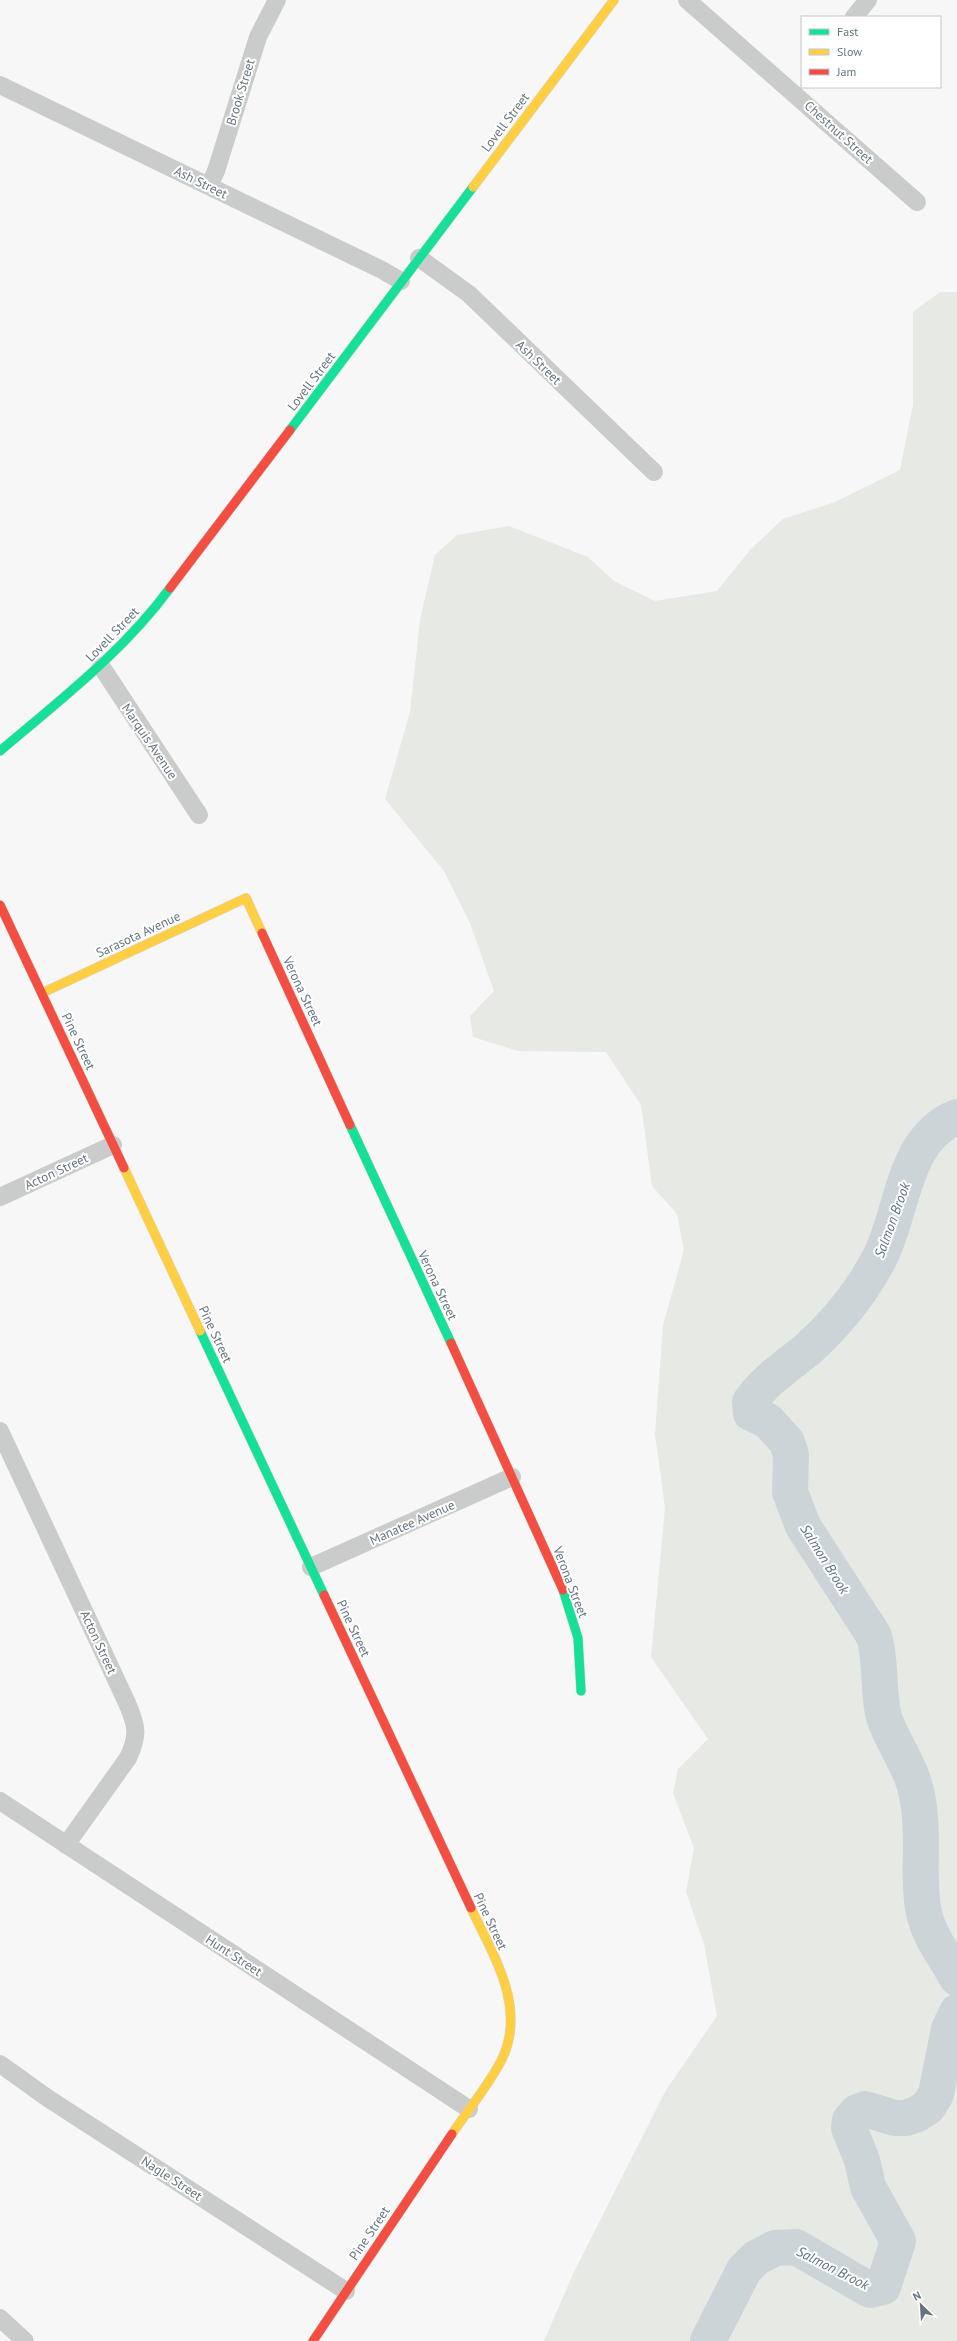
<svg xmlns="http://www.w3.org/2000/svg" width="957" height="2341" font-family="'PT Sans',sans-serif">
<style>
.green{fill:#e6e9e4}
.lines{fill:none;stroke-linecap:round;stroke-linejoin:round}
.river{stroke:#ccd4d7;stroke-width:36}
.fast-casing{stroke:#d3d4d5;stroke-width:10}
.slow-casing{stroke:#d3d4d5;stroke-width:10}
.jam-casing{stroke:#d3d4d5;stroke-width:10}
.street{stroke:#cacccc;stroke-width:18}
.fast{stroke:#16e098;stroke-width:9}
.slow{stroke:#ffcf43;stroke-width:9}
.jam{stroke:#f24e42;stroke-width:9}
.labels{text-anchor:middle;stroke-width:4;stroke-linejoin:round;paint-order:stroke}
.street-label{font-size:13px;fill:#657580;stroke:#fff}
.water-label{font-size:14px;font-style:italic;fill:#5f747a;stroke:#fff}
</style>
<rect width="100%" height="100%" fill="#f7f7f7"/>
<path class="green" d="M 940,292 L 957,292 L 957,2341 L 544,2341 L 573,2274 L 666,2090 L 717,2016 L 704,1944 L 686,1892 L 694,1848 L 673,1793 L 678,1769 L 708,1739 L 651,1657 L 665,1508 L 655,1434 L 663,1325 L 684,1250 L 677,1214 L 652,1186 L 641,1105 L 606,1052 L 518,1051 L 473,1037 L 470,1016 L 494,991 L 470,923 L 444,871 L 385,799 L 410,712 L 420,620 L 435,555 L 457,535 L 509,526 L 588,557 L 614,581 L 655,601 L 717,591 L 751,549 L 783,519 L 835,502 L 900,470 L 913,405 L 913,312 Z"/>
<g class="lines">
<path class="river" d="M 957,1117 C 902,1138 903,1214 879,1259 C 861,1293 837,1323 808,1349 C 787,1366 765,1380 750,1402 L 751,1413 L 768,1421 L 787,1442 L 791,1455 L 790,1492 L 803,1526 L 874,1636 C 882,1663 877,1690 884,1717 C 889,1733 899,1749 906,1764 C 913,1777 917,1792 919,1807 C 924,1842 917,1878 924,1913 C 929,1937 946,1957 957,1978
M 708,2341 L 744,2270 L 756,2258 L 775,2248 L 796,2247 L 870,2290 L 883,2287 L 898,2241 L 868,2187 L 862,2160 L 849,2128 L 850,2120 L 857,2112 L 865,2109 L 895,2118 L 906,2118 L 917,2114 L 928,2107 L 936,2094 L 949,2029 L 957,2012"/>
<g class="fast-casing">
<path id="fast" d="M 290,430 L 473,187
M 0,751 C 60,700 123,652 170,588
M 350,1125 L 451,1343
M 200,1331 L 324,1595
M 563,1590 L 578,1638 L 581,1691"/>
</g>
<g class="slow-casing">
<path id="slow" d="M 473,187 L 614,0
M 42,993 L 246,898 L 262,933
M 124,1168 L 200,1331
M 452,2134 C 468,2110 488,2086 501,2061 C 528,2008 493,1955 471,1908"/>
</g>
<g class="jam-casing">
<path id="jam" d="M 170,588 L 290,430
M 0,905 L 124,1168
M 262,933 L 350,1125
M 451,1343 L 563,1590
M 324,1595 L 471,1908
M 313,2341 L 452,2134"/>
</g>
<path class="street" d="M 687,0 L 917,202
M 854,17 L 868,0
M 0,85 L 382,270 L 401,281
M 209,186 L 216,171 L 258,37 L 277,0
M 419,258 L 469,294 L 654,472
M 101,666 L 199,815
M 0,1197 L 113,1145
M 0,1431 L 127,1703 C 137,1726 139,1735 128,1758 L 66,1845
M 311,1567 L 512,1477
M 0,1801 L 469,2109
M 0,2064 L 49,2099 L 346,2291
M 0,2318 L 25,2341"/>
<use href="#fast" class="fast"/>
<use href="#slow" class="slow"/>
<use href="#jam" class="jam"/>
</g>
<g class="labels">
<g class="street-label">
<text transform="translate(240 92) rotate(-73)" y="5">Brook Street</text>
<text transform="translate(505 122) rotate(-53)" y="5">Lovell Street</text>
<text transform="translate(839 132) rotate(42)" y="5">Chestnut Street</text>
<text transform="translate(201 182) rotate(26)" y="5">Ash Street</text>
<text transform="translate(539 362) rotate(44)" y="5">Ash Street</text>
<text transform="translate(311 381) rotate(-53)" y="5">Lovell Street</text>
<text transform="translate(112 634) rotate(-46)" y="5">Lovell Street</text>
<text transform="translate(150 741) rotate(56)" y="5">Marquis Avenue</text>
<text transform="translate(138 934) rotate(-25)" y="5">Sarasota Avenue</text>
<text transform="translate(303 991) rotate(65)" y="5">Verona Street</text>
<text transform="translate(79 1041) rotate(65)" y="5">Pine Street</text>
<text transform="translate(56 1171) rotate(-25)" y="5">Acton Street</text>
<text transform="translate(438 1285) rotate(65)" y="5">Verona Street</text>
<text transform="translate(216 1334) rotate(65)" y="5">Pine Street</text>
<text transform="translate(412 1522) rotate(-24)" y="5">Manatee Avenue</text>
<text transform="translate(571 1582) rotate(69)" y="5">Verona Street</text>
<text transform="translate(354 1628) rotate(65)" y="5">Pine Street</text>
<text transform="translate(99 1642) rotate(65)" y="5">Acton Street</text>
<text transform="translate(491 1921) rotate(65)" y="5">Pine Street</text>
<text transform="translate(234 1955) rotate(33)" y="5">Hunt Street</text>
<text transform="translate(172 2178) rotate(33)" y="5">Nagle Street</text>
<text transform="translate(369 2233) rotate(-56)" y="5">Pine Street</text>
</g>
<g class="water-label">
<text transform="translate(892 1220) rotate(-70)" y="5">Salmon Brook</text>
<text transform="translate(825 1559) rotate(58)" y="5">Salmon Brook</text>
<text transform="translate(833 2268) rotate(27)" y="5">Salmon Brook</text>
</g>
</g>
<rect x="801" y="16" width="140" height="72" fill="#ffffff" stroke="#c1c8cc"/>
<rect x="809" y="29" width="20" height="6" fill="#16e098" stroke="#c1c8cc"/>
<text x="837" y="36" font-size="12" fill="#657580">Fast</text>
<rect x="809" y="49" width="20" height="6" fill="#ffcf43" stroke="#c1c8cc"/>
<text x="837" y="56" font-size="12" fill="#657580">Slow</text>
<rect x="809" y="69" width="20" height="6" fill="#f24e42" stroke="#c1c8cc"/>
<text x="837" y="76" font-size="12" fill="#657580">Jam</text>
<g transform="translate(921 2305) rotate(335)" stroke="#ffffff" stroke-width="3" paint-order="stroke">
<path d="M0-3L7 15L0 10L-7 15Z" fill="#657580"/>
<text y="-6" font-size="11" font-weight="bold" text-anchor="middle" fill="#657580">N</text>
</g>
</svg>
